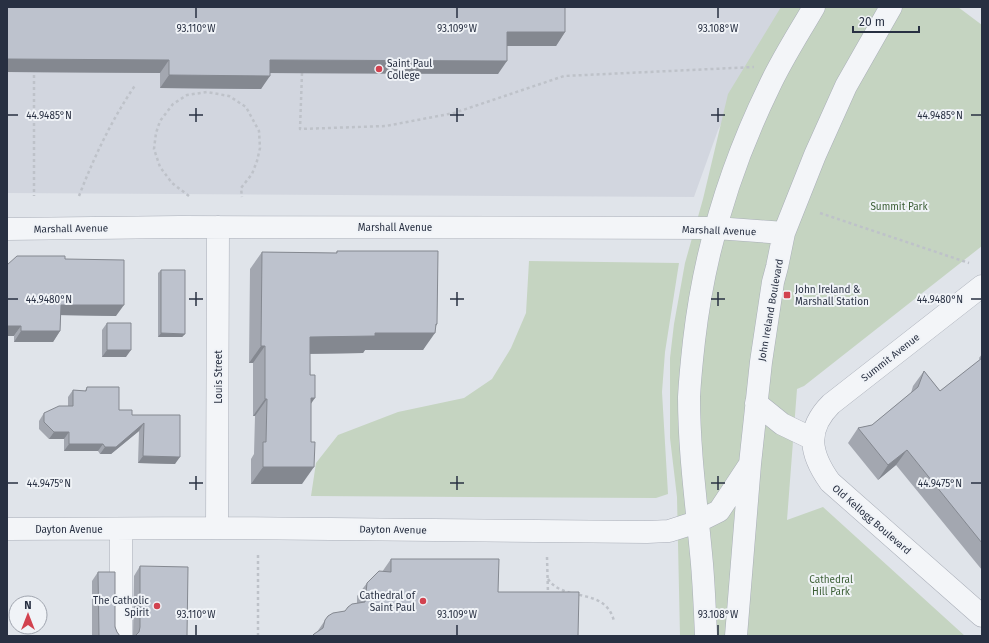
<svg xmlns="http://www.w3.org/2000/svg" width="989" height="643" font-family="'Fira Sans',sans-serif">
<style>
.built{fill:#d2d6df}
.green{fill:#c5d4c1}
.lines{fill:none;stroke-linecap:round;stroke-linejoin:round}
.minor-casing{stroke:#a9aeb8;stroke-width:23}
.path{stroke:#bec2c9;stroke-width:2.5;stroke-dasharray:3 3;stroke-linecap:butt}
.minor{stroke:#f3f5f8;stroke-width:22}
.wall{fill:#a3a7b0}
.shaded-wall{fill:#848890}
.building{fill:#bdc2cd;stroke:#848890}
.ticks{fill:none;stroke:#283042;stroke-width:1.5}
.poi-dot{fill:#d2424f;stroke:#f0f3f7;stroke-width:1.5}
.labels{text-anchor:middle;stroke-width:4;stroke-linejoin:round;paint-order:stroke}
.poi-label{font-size:10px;fill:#283042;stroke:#f0f3f7;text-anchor:start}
.park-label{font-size:10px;fill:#3b5e35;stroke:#f0f3f7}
.street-label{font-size:10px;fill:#283042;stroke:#f0f3f7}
.ticks-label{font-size:10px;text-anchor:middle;fill:#283042;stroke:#f0f3f7;stroke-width:4;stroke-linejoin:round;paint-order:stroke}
</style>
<rect width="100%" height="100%" fill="#e0e4ea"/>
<path class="built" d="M 7,7 L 782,7 L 718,130 L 694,197 L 7,193 Z"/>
<path class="green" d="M 781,7 L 958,7 L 982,25 L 982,246 L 804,386 L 797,389 L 787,520 L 823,507 L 965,636 L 680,636 L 677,497 L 670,438 L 670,358 L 674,324 L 685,263 L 703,199 L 728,94 Z
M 529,261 L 679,263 L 665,352 L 662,392 L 668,494 L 656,498 L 311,496 L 316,463 L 338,435 L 398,412 L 464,398 L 492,379 L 511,348 L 526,313 Z"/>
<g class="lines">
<g class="minor-casing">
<path id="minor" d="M 7,229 L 180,227 L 716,228 L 784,233
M 982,286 L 831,404 C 805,430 810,454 830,482 L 982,616
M 756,403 L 782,424 L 813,439
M 217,528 L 218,227
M 7,529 L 217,528 L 647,532 L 669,531 L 697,522 L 719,511 L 750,464
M 121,636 L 121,529
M 706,636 C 705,612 704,588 702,564 C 697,508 689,453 689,397 C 690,378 692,359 694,341 C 704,253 730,167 769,87 C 782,59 799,33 814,7
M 736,636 L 750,464 L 761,362 L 773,282 L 777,267 L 784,233 L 815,155 L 846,86 L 891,7"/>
</g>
<path class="path" d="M 302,73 L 300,129 L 386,126 L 454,113 L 564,76 L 754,67
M 34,75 L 34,196
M 79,196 C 94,157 112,119 136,84
M 189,196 L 172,183 L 160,167 L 154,149 L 156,133 L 160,121 L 173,104 L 187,95 L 207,92 L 229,96 L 246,107 L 259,131 L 260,148 L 257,161 L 252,174 L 241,188 L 242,197
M 820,213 L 969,263
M 547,557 L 548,594
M 548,579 C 564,603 605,586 614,621
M 258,636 L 258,554"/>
<use href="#minor" class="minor"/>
</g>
<path class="wall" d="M 7,7 L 565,32 L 556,46 L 507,46 L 498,74 L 270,73 L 261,89 L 160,88 L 160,73 L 7,72 Z
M 337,251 L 437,324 L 423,350 L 365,350 L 363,353 L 310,354 L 311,404 L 302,484 L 251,484 L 251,459 L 254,454 L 255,416 L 253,416 L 253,363 L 249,363 L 250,269 L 262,252 L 336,253 Z
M 65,259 L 116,316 L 61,315 L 60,331 L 53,342 L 14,342 L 14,336 Z
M 161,270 L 185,334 L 182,337 L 158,337 L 158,273 Z
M 107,323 L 126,357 L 102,357 L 102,330 Z
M 982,354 L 982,570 L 896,465 L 878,480 L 848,443 L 858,428 L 872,425 L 911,393 L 913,386 L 924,371 L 940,391 L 980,360 L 979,358 Z
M 87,387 L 119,410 L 132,415 L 180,415 L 175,464 L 138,463 L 139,431 L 111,454 L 100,454 L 98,451 L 64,451 L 64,439 L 49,439 L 39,429 L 39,421 L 44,413 L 68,406 L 68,397 L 73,390 L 85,391 Z
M 391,559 L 498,592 L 317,632 L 328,616 L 345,611 L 357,603 L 357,596 L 367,583 L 382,572 Z
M 140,566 L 187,636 L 133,636 L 134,576 Z
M 98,572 L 117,632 L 120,636 L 92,636 L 92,581 Z"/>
<path class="shaded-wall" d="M 507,32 L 565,32 L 556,46 L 498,46 Z
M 7,59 L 169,60 L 160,73 L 7,72 Z
M 270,60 L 507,61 L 498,74 L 261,73 Z
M 169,75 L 270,76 L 261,89 L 160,88 Z
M 61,305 L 124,305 L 116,316 L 54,315 Z
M 437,324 L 431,333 L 435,333 L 423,350 L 365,350 L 363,353 L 298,354 L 310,337 L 375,333 Z
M 7,326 L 21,326 L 14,336 L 7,336 Z
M 21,331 L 60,331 L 53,342 L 14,342 Z
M 161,333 L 185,334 L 182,337 L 158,337 Z
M 261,346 L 265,346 L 253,363 L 249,363 Z
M 107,350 L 131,350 L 126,357 L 102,357 Z
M 311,398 L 315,398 L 303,415 Z
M 265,399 L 267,399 L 255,416 L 253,416 Z
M 144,423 L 139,431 L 111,454 L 100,454 L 105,447 Z
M 54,432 L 69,432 L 64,439 L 49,439 Z
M 69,444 L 103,444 L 98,451 L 64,451 Z
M 907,450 L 896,465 L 878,480 L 888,465 Z
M 143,456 L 180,457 L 175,464 L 138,463 Z
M 263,467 L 314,467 L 302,484 L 251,484 Z"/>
<path class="building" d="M 7,7 L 565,7 L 565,32 L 507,32 L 507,61 L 270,60 L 270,76 L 169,75 L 169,60 L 7,59 Z
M 337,251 L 438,251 L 437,324 L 436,324 L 435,333 L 375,333 L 375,336 L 310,337 L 310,375 L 315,375 L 315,398 L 311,398 L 311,442 L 315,442 L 314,467 L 263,467 L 263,442 L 266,442 L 267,399 L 265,399 L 265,346 L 261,346 L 262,252 L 337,253 Z
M 17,256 L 65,256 L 65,259 L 124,260 L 124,305 L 61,305 L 60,331 L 21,331 L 21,326 L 7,326 L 7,265 Z
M 161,270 L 185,270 L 185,334 L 161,333 Z
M 107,323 L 131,323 L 131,350 L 107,350 Z
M 982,358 L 982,543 L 907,450 L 888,465 L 858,428 L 872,425 L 918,387 L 924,371 L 940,391 Z
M 87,387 L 119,387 L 119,410 L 132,410 L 132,415 L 180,415 L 180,457 L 143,456 L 144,423 L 116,447 L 105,447 L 103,444 L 69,444 L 69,432 L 54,432 L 44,422 L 44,413 L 59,406 L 73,406 L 73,390 L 86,391 Z
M 391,559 L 499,559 L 498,592 L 579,592 L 578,636 L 312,636 L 314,634 L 323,628 L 325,620 L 328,616 L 333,613 L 345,611 L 348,607 L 352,604 L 365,602 L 367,583 L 379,571 L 391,572 Z
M 140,566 L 188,567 L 187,636 L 135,636 L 139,632 L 140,627 Z
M 98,572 L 115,572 L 115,627 L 117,632 L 120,636 L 99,636 Z"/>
<path class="ticks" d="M 196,8 L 196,18M 457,8 L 457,18M 718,8 L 718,18M 196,108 L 196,122M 457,108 L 457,122M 718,108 L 718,122M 8,115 L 18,115M 189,115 L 203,115M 450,115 L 464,115M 711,115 L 725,115M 971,115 L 981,115M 196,292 L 196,306M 457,292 L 457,306M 718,292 L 718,306M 8,299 L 18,299M 189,299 L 203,299M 450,299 L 464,299M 711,299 L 725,299M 971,299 L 981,299M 196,476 L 196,490M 457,476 L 457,490M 718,476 L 718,490M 8,483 L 18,483M 189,483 L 203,483M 450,483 L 464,483M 711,483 L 725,483M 971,483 L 981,483M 196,625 L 196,635M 457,625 L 457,635M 718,625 L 718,635"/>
<g class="poi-dot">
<circle cx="379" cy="69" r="4"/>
<rect x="783" y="291" width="8" height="8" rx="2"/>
<circle cx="423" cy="601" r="4"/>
<circle cx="157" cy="606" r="4"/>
</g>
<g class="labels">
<g class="poi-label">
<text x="387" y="67">Saint Paul<tspan x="387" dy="12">College</tspan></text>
<text x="795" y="293">John Ireland &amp;<tspan x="795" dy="12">Marshall Station</tspan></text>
<text x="415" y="599" text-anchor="end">Cathedral of<tspan x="415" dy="12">Saint Paul</tspan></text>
<text x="149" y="604" text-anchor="end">The Catholic<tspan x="149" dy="12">Spirit</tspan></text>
</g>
<g class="park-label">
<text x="899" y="210">Summit Park</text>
<text x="831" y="583">Cathedral<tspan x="831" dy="12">Hill Park</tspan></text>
</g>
<g class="street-label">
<text x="395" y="231">Marshall Avenue</text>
<text transform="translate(71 228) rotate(-1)" y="4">Marshall Avenue</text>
<text transform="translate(719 230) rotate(2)" y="4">Marshall Avenue</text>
<text transform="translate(770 310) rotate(-80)" y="4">John Ireland Boulevard</text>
<text transform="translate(890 357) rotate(-38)" y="4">Summit Avenue</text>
<text transform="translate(218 377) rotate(-90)" y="4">Louis Street</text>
<text transform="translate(872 519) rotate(41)" y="4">Old Kellogg Boulevard</text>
<text x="69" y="533">Dayton Avenue</text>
<text transform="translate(393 529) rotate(1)" y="4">Dayton Avenue</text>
</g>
</g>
<g class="ticks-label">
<text x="196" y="32">93.110°W</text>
<text x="457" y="32">93.109°W</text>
<text x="718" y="32">93.108°W</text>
<text x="49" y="119">44.9485°N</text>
<text x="940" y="119">44.9485°N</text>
<text x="49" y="303">44.9480°N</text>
<text x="940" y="303">44.9480°N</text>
<text x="49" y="487">44.9475°N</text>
<text x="940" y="487">44.9475°N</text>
<text x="196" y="618">93.110°W</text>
<text x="457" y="618">93.109°W</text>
<text x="718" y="618">93.108°W</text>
</g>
<rect width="989" height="643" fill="none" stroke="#283042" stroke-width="16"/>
<g transform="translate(28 615)"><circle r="19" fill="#f0f3f7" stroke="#a0a5af"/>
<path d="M0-3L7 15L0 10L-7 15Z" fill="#d2424f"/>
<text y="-6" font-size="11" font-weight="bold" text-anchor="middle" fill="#283042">N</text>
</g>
<path d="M853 26v6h66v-6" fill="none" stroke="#283042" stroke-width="2"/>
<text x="859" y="26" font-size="12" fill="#283042" stroke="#f0f3f7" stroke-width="3" paint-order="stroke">20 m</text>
</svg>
